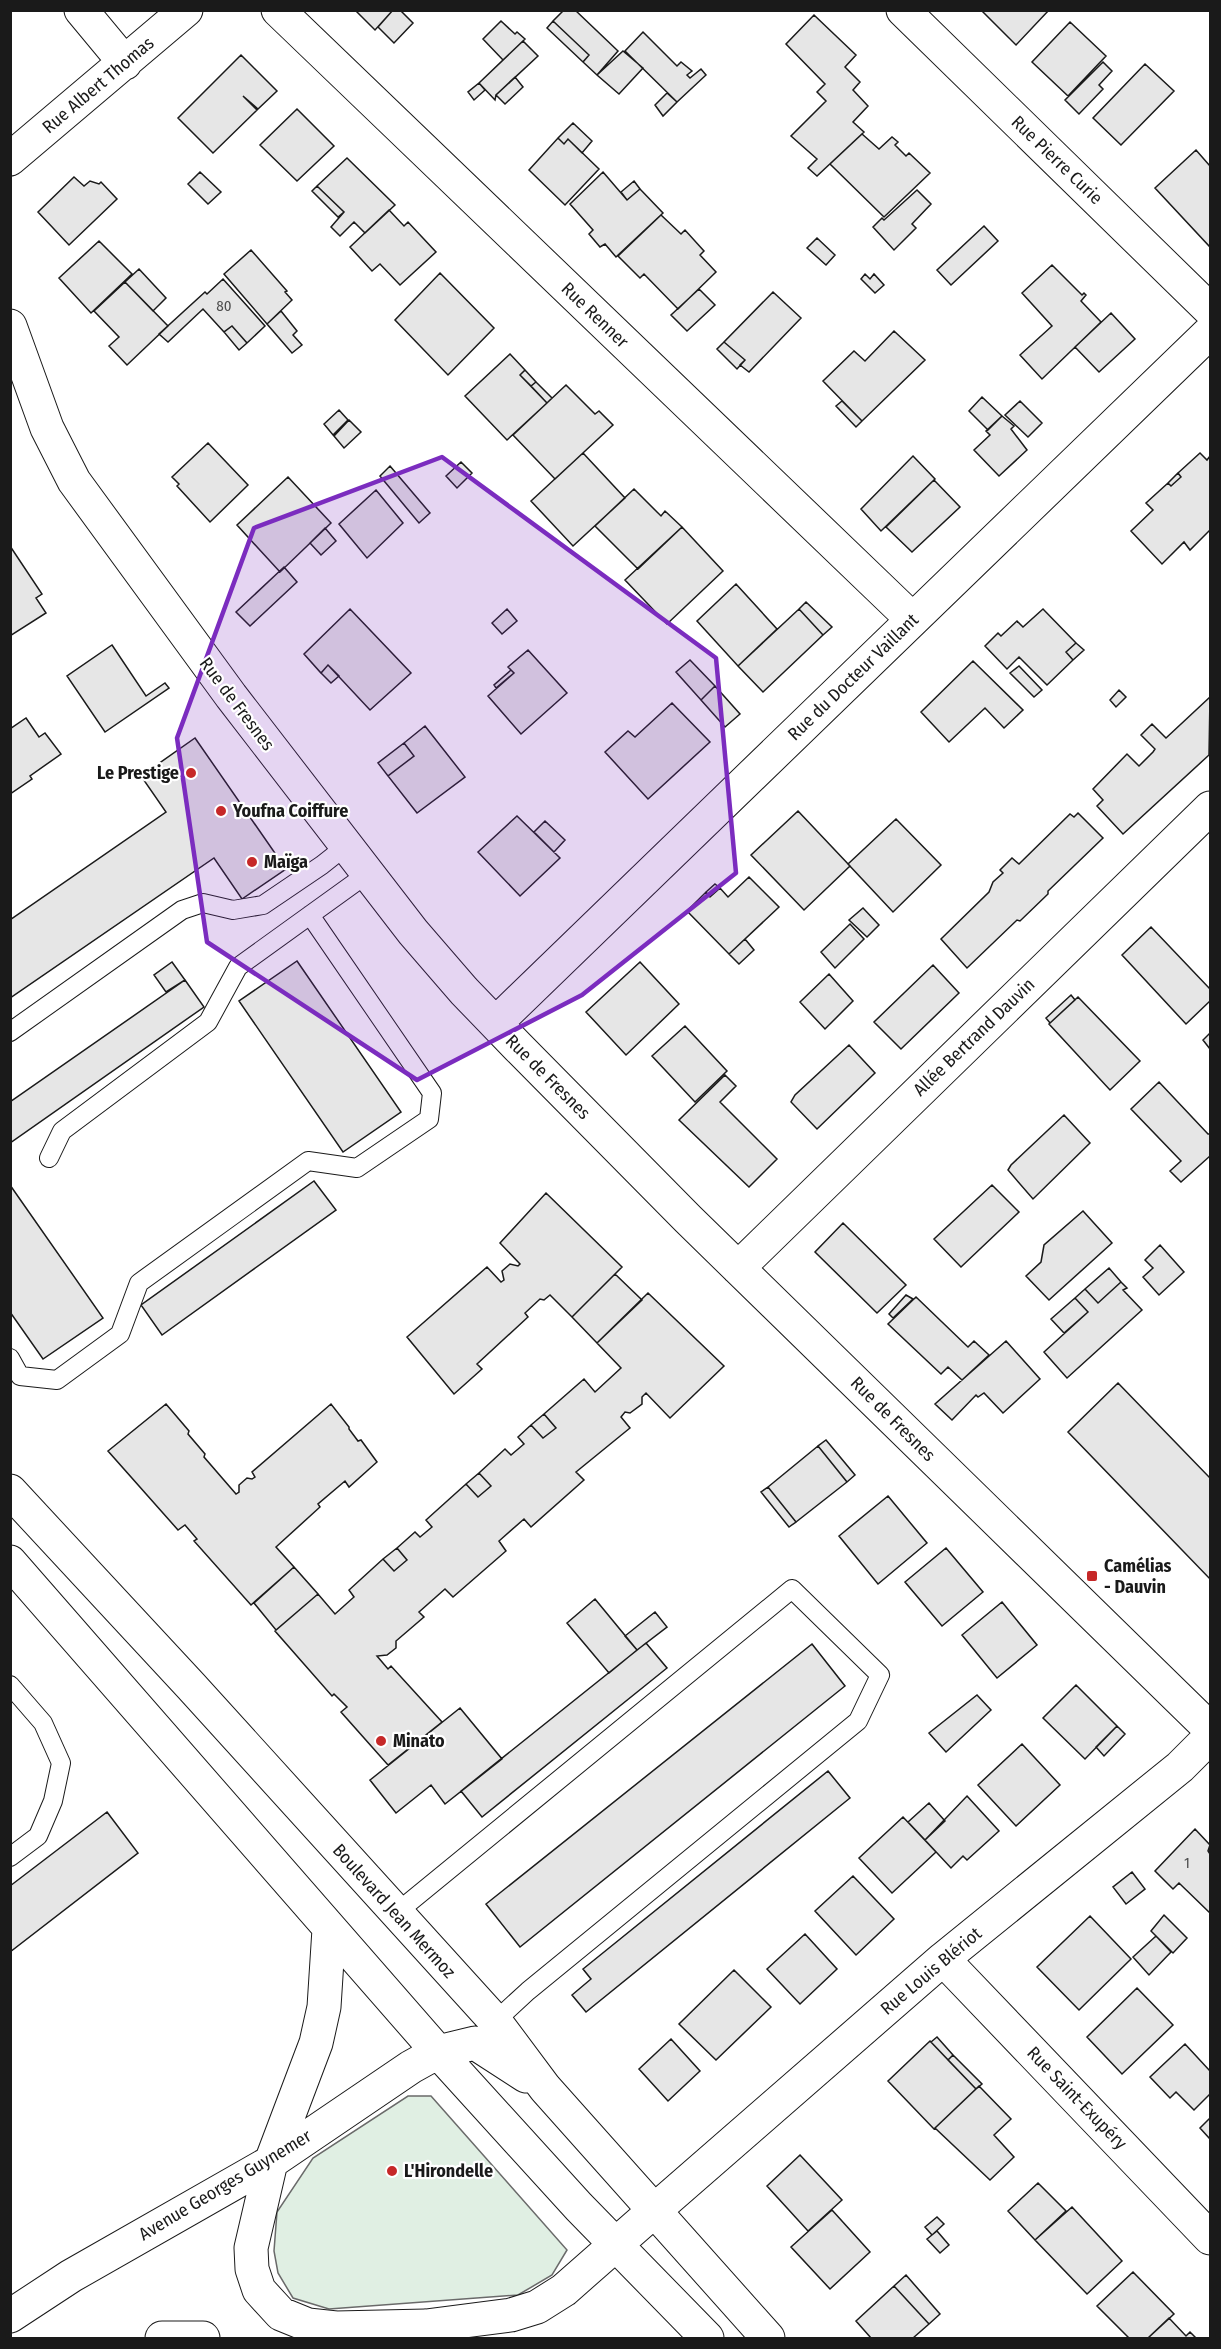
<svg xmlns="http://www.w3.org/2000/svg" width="1221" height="2349" font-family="'Fira Sans Condensed',sans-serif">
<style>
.green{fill:#e0efe3;stroke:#6a6a6a;stroke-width:1.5}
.building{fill:#e6e6e6;stroke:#1a1a1a;stroke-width:1.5}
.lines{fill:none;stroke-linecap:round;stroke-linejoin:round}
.lane-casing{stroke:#1a1a1a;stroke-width:20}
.street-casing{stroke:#1a1a1a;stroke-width:35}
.secondary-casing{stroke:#1a1a1a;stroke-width:35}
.lane{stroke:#fff;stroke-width:18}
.street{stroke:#fff;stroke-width:33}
.secondary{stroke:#fff;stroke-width:33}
.marked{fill:#7b2cbf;fill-opacity:0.2;stroke:#7b2cbf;stroke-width:4.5;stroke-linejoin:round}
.poi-dot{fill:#c62828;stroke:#fff;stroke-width:2}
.labels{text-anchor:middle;stroke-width:4.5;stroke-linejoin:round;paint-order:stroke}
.number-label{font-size:15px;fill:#4d4d4d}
.street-label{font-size:18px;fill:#1a1a1a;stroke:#fff}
.poi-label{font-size:18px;font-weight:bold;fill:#1a1a1a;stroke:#fff;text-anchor:start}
</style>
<rect width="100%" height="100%" fill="#fff"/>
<path class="green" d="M 408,2096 L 431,2096 L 567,2250 L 552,2275 L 518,2295 L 329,2309 L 293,2298 L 278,2273 L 274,2251 L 277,2212 L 313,2158 Z"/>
<path class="building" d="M 355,10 L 393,10 L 375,30 Z
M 393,10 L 400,10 L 413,23 L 394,43 L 378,27 Z
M 564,10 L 575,10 L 618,51 L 597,75 L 583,62 L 589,55 L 553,21 Z
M 981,10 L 1049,10 L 1016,45 Z
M 814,15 L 856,55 L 845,67 L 860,82 L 853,90 L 868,106 L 853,122 L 864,132 L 817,176 L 808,168 L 817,159 L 791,136 L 826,101 L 817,92 L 825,84 L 786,44 Z
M 501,21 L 515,34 L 517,32 L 525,39 L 503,60 L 483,39 Z
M 553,21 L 589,55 L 583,62 L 547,28 Z
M 1070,22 L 1106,56 L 1068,96 L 1032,62 Z
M 643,32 L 677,66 L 681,62 L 692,71 L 687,75 L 690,78 L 701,69 L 706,75 L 677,102 L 625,51 Z
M 523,41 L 538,56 L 496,95 L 495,100 L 479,83 Z
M 623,51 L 643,68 L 619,94 L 597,75 Z
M 241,55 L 277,91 L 258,109 L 243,96 L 257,110 L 213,153 L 178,118 Z
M 1103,62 L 1112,71 L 1099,85 L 1103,89 L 1079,114 L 1065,100 Z
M 1145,64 L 1174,91 L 1121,145 L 1093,118 Z
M 515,77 L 523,87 L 505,104 L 496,95 Z
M 479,83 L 485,90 L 474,100 L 468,92 Z
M 667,93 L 677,102 L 663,116 L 655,105 Z
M 297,109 L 334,146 L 297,181 L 260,145 Z
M 573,123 L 592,141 L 582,153 L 568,139 L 564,144 L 558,138 Z
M 862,134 L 879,149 L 892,137 L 898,142 L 895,145 L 906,156 L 909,153 L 930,173 L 884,217 L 830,164 Z
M 558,138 L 564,144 L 568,139 L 599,169 L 565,205 L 529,170 Z
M 1196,150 L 1210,166 L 1210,247 L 1155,188 Z
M 347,158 L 395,205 L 365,233 L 354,222 L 340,236 L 331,227 L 344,212 L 317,186 Z
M 200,172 L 221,192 L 208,204 L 188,184 Z
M 603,172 L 627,200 L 640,189 L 663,213 L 616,257 L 605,244 L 600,247 L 589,234 L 593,230 L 570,204 Z
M 74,177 L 84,186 L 90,181 L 99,184 L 101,182 L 117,199 L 69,245 L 38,212 Z
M 634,181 L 640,189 L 627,200 L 621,192 Z
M 317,186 L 344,212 L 338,217 L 312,191 Z
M 917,190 L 931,204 L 912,224 L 916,228 L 894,250 L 873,227 L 882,218 L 884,220 Z
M 389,210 L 404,226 L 408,222 L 436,252 L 400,285 L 380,264 L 372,271 L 350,247 Z
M 661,215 L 681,234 L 685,230 L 704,251 L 700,255 L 716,272 L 678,309 L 644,274 L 640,278 L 618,256 Z
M 984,226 L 998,241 L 951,285 L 937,270 Z
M 817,238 L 835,255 L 826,265 L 807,248 Z
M 99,241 L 132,274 L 91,313 L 59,278 Z
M 251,250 L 287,291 L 285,292 L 292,300 L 267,324 L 224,274 Z
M 1052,265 L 1082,295 L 1084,293 L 1086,295 L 1081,301 L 1101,322 L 1042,379 L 1020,355 L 1052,326 L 1022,293 Z
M 139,269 L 166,298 L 153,311 L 125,282 Z
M 440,273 L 494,328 L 448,375 L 395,320 Z
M 865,274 L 870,279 L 874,274 L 884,285 L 875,293 L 861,279 Z
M 223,279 L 265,326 L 247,343 L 232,326 L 224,332 L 203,309 L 168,342 L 159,334 L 205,292 L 207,294 Z
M 125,282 L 168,326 L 127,365 L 109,346 L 119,337 L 94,311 Z
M 699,289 L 715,305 L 687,331 L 671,315 Z
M 773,292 L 801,318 L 749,372 L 740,365 L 745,360 L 724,342 Z
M 281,311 L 297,331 L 293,335 L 302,345 L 292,353 L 267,324 Z
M 1111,313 L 1135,339 L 1099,372 L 1075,347 Z
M 232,326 L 247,343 L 239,350 L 224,332 Z
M 894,331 L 925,360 L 862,421 L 823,381 L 854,351 L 865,361 Z
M 724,342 L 745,360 L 737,369 L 717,349 Z
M 510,354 L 525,370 L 520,375 L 547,403 L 507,440 L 465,396 Z
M 525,370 L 536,382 L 531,386 L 520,375 Z
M 536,382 L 552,398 L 547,403 L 531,386 Z
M 566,385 L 595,414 L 599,411 L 613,425 L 555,479 L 513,435 Z
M 982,397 L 1002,416 L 988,430 L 969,411 Z
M 842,401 L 862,421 L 856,427 L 836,406 Z
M 1020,401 L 1042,423 L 1028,437 L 1005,415 Z
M 339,410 L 348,420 L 333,435 L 324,424 Z
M 1002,416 L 1014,426 L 1011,429 L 1027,450 L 999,476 L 974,450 L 990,435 L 986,431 Z
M 349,420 L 361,432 L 344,448 L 334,436 Z
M 208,443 L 248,485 L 210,522 L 177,486 L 179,484 L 172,477 Z
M 583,453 L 625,498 L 573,546 L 531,501 Z
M 1200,453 L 1207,460 L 1210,456 L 1210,530 L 1190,550 L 1184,542 L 1162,564 L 1131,531 L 1153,510 L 1146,503 L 1168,483 L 1171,486 L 1181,477 L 1178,473 Z
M 913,456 L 935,479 L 881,531 L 861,509 Z
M 461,462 L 472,473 L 457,488 L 446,476 Z
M 390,466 L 430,513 L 419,523 L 380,476 Z
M 1178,473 L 1181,477 L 1171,486 L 1168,483 Z
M 288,477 L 331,523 L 280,572 L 237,525 Z
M 934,480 L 960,507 L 912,552 L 886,527 Z
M 634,489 L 661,516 L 665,511 L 682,527 L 638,569 L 595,526 Z
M 376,490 L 403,523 L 367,558 L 339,524 Z
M 682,527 L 723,571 L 667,624 L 625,580 Z
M 325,528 L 336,541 L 321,555 L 310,543 Z
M 10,546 L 42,594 L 36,598 L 46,613 L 10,636 Z
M 284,567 L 297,582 L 250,626 L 236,612 Z
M 736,584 L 777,629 L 738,666 L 697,621 Z
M 806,602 L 832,627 L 823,635 L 799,609 Z
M 350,609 L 411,673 L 370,710 L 328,665 L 321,673 L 304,654 Z
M 507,609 L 517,621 L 502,634 L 492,623 Z
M 799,609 L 823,635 L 763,692 L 738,666 Z
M 1043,609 L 1076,643 L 1066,652 L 1073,660 L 1047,685 L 1019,657 L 1007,669 L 985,646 L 998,633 L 1001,636 L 1017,621 L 1023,627 Z
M 1076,643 L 1084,650 L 1073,660 L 1066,652 Z
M 112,645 L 146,696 L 165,683 L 169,688 L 105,732 L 67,676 Z
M 528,650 L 567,693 L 521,734 L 488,696 L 514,673 L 508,667 Z
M 690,660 L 715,686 L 701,700 L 676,672 Z
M 973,661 L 1023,710 L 1004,728 L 985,708 L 949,742 L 921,712 Z
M 328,665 L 339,676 L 331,683 L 321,673 Z
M 1019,666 L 1042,690 L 1034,697 L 1010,673 Z
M 511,670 L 514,673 L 496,688 L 494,685 Z
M 715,686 L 740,714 L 725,727 L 701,700 Z
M 1119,690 L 1126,697 L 1116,707 L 1110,700 Z
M 1210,697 L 1209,755 L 1123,834 L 1097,806 L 1103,800 L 1093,789 L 1127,754 L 1139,766 L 1153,752 L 1155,749 L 1141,735 L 1152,724 L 1166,738 Z
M 672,703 L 710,742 L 648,799 L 605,752 L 628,731 L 635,737 Z
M 26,718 L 39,737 L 45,733 L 61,754 L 30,776 L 32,779 L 10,794 L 10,729 Z
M 425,726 L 465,777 L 417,813 L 388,776 L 414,756 L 404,743 Z
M 195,738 L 286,869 L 242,899 L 214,858 L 10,998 L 10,920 L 166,812 L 141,776 Z
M 404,743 L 414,756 L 388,776 L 378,763 Z
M 798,811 L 850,866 L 804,910 L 751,855 Z
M 1078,813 L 1103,838 L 1048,891 L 1048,894 L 1020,921 L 1017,920 L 967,968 L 941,939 L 989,892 L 993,882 L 1003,873 L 1000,870 L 1012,858 L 1019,864 L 1070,814 L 1074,817 Z
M 517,816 L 560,858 L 520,896 L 478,852 Z
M 896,819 L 941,865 L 893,912 L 848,864 Z
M 545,821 L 565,840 L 554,852 L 534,832 Z
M 749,877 L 779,907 L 729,954 L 687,911 L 706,892 L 710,897 L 720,888 L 728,897 Z
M 715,884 L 720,888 L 710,897 L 706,892 Z
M 863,908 L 879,925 L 867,937 L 849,920 Z
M 850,924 L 864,939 L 835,968 L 821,952 Z
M 1151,927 L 1210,989 L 1210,1001 L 1186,1024 L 1122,955 Z
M 745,939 L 754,950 L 739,964 L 729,954 Z
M 297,961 L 401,1112 L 343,1152 L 239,1001 Z
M 172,962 L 185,980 L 166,992 L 154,975 Z
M 640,962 L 679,1004 L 626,1055 L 586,1012 Z
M 933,965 L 959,993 L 901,1049 L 874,1022 Z
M 829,974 L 853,1001 L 825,1029 L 800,1002 Z
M 185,980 L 204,1007 L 10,1143 L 10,1102 Z
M 1071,995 L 1075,1000 L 1050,1023 L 1046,1018 Z
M 1078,997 L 1140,1061 L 1110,1090 L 1049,1024 Z
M 685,1026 L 727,1071 L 695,1102 L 652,1056 Z
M 1210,1033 L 1210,1049 L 1203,1040 Z
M 849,1045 L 875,1073 L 817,1129 L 791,1102 L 795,1095 Z
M 725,1075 L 736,1086 L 720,1102 L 777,1159 L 749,1187 L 679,1120 Z
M 1159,1082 L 1208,1134 L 1210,1134 L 1210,1156 L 1181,1182 L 1170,1171 L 1181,1161 L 1131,1109 Z
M 1064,1115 L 1090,1143 L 1033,1199 L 1008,1170 L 1011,1165 Z
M 314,1181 L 336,1210 L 162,1335 L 141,1305 Z
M 10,1185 L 103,1318 L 43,1359 L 10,1312 Z
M 992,1185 L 1019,1212 L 961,1267 L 934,1239 Z
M 546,1193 L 622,1267 L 572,1317 L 550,1295 L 544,1300 L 540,1299 L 525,1313 L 528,1317 L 477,1364 L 482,1369 L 454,1394 L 407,1337 L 487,1267 L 501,1282 L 504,1280 L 502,1271 L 510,1264 L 518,1266 L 520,1264 L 500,1243 Z
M 1083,1211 L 1112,1243 L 1049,1300 L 1026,1276 L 1041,1262 L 1044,1245 Z
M 843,1223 L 906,1285 L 877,1313 L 815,1252 Z
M 1160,1245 L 1184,1272 L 1159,1295 L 1143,1277 L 1153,1268 L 1145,1260 Z
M 1109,1268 L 1121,1282 L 1098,1303 L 1085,1289 Z
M 615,1274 L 642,1300 L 597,1343 L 572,1317 Z
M 1121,1282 L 1127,1288 L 1123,1290 L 1142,1310 L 1067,1378 L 1044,1352 L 1088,1312 L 1075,1298 L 1085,1289 L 1098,1303 Z
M 648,1293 L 724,1366 L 670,1418 L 646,1393 L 642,1397 L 642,1404 L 630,1413 L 625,1412 L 621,1417 L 630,1428 L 576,1472 L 584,1480 L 531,1527 L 524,1519 L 499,1541 L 506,1551 L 453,1597 L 445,1589 L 419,1612 L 424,1617 L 396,1641 L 396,1648 L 387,1655 L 377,1656 L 388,1669 L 391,1666 L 442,1722 L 388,1765 L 341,1712 L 347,1707 L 334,1694 L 332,1696 L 275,1631 L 318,1594 L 335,1614 L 354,1597 L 349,1590 L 383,1559 L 394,1571 L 407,1560 L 397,1548 L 415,1532 L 420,1537 L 432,1527 L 426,1520 L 466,1484 L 478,1497 L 491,1486 L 479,1473 L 505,1449 L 511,1455 L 524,1444 L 518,1437 L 531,1425 L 543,1438 L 556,1428 L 544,1414 L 584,1379 L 595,1392 L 621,1368 L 597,1343 Z
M 906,1295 L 913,1299 L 893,1318 L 889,1314 Z
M 916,1297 L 968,1347 L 974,1341 L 989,1355 L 962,1380 L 948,1367 L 941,1374 L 888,1324 Z
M 1075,1298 L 1088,1312 L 1064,1333 L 1051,1319 Z
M 1006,1341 L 1040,1379 L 1003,1413 L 984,1393 L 978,1397 L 976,1395 L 952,1420 L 935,1404 Z
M 1118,1383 L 1210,1478 L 1210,1579 L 1068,1432 Z
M 166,1404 L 189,1431 L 188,1434 L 205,1454 L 204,1457 L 236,1494 L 239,1492 L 239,1485 L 247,1478 L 252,1479 L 255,1477 L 252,1472 L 331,1404 L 349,1427 L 349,1429 L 358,1441 L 361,1440 L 377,1462 L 349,1487 L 345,1481 L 318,1504 L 320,1507 L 276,1547 L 294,1567 L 251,1605 L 194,1541 L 197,1539 L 185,1525 L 178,1530 L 108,1451 Z
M 544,1414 L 556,1428 L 543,1438 L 531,1425 Z
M 826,1440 L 855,1475 L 847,1482 L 818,1446 Z
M 818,1446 L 847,1482 L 796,1522 L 768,1487 Z
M 479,1473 L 491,1486 L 478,1497 L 466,1484 Z
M 768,1487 L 796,1522 L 789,1527 L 761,1492 Z
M 888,1496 L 927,1543 L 878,1584 L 839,1536 Z
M 397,1548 L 407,1560 L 394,1571 L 383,1559 Z
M 946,1548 L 983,1592 L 942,1626 L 905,1582 Z
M 294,1567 L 318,1594 L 276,1630 L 254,1603 Z
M 595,1599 L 637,1650 L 609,1673 L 567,1623 Z
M 1002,1602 L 1037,1645 L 997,1678 L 962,1635 Z
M 655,1612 L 667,1627 L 637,1650 L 625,1636 Z
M 646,1643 L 667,1668 L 482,1817 L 461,1791 Z
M 812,1644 L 845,1686 L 520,1947 L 486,1904 Z
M 1076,1685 L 1117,1726 L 1085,1759 L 1043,1718 Z
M 977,1695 L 991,1710 L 946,1752 L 929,1733 Z
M 460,1708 L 502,1759 L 445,1804 L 431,1785 L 396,1813 L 370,1780 Z
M 1117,1726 L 1125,1734 L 1104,1756 L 1096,1747 Z
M 1022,1744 L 1060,1785 L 1016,1826 L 978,1785 Z
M 828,1771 L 850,1798 L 586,2012 L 572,1995 L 591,1979 L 583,1969 Z
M 967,1796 L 999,1831 L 967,1860 L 963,1856 L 951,1868 L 925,1840 Z
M 929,1803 L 945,1821 L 925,1840 L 908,1822 Z
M 107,1812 L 138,1853 L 10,1952 L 10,1886 Z
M 903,1817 L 936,1852 L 892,1893 L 859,1858 Z
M 1195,1829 L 1210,1845 L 1208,1851 L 1210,1854 L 1210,1913 L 1179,1883 L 1173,1889 L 1155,1871 Z
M 1132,1872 L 1145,1889 L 1126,1904 L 1113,1887 Z
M 853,1876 L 894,1919 L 856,1955 L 815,1911 Z
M 1164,1915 L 1187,1938 L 1173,1953 L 1151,1931 Z
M 1090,1916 L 1131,1959 L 1079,2010 L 1037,1967 Z
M 805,1934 L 837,1969 L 800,2004 L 767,1969 Z
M 1156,1936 L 1171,1952 L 1149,1975 L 1133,1957 Z
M 734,1970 L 771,2007 L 716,2060 L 679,2024 Z
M 1137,1988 L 1173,2025 L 1122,2074 L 1087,2037 Z
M 937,2037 L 953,2055 L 948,2060 L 931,2042 Z
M 671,2039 L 700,2071 L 668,2101 L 639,2069 Z
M 930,2041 L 976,2089 L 934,2129 L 888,2081 Z
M 1185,2044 L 1210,2071 L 1210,2094 L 1194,2110 L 1176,2092 L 1170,2098 L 1150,2077 Z
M 953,2055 L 982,2084 L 976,2089 L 948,2060 Z
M 979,2086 L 1011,2119 L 994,2135 L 1014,2157 L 990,2180 L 935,2128 Z
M 1210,2118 L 1210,2139 L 1200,2128 Z
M 800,2155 L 842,2200 L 808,2231 L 767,2186 Z
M 1038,2183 L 1066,2211 L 1035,2240 L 1008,2211 Z
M 1072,2207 L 1122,2261 L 1087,2294 L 1035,2240 Z
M 832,2210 L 870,2252 L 830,2289 L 791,2247 Z
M 937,2217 L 944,2224 L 932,2235 L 925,2227 Z
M 937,2231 L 949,2245 L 940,2253 L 927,2239 Z
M 1133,2272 L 1174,2314 L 1148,2338 L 1129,2338 L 1097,2306 Z
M 906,2275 L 940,2314 L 929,2324 L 894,2286 Z
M 894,2286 L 929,2324 L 913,2338 L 871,2338 L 856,2321 Z
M 1169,2318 L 1186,2336 L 1190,2332 L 1196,2338 L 1148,2338 Z"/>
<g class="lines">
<g class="lane-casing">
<path id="lane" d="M 10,1032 L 182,910 L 203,903 L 233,910 L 263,905 L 322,865 L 346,846
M 49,1158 L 62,1131 L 208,1022 L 238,967 L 367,874
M 10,1358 L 20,1376 L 57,1380 L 120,1334 L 139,1283 L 308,1161 L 357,1168 L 429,1119 L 432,1093 L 310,915
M 10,1685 L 43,1723 L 61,1763 L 53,1801 L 38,1836 L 10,1857
M 395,1914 L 792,1589 L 880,1675 L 858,1721 L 528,1991 L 490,2026"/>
</g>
<g class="street-casing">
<path id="street" d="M 81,10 L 125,63
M 278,10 L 912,619
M 903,10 L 1210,310
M 10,159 L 186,10
M 10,326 L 47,428 L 74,481 L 231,696 L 413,932 L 464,991 L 518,1047 L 688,1219 L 1210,1729
M 496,1023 L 1210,332
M 738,1268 L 1210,808
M 943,1959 L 1210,2238
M 655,2210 L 943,1959 L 1180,1767 L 1210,1737"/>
</g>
<g class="secondary-casing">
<path id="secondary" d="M 10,1491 L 191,1686 L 495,2021 L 545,2088 L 768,2338
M 10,1562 L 438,2052 L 579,2207 L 707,2338
M 329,1929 L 324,2007 L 316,2043 L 271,2162 L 251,2248 L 252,2269 L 259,2290 L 281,2314 L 308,2325 L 336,2328 L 426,2326 L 511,2315 L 537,2307 L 564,2290 L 655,2210
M 10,2316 L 71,2276 L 271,2162 L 411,2067 L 438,2052 L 475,2043 L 526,2076
M 162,2338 L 203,2338"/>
</g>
<use href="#lane" class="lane"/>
<use href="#street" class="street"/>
<use href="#secondary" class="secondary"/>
</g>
<path class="marked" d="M 442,457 L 716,658 L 736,873 L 582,995 L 417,1080 L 207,942 L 177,738 L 254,528 Z"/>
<g class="poi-dot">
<circle cx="191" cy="773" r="6"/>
<circle cx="221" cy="811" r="6"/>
<circle cx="252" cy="862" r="6"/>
<rect x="1086" y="1570" width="12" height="12" rx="3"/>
<circle cx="381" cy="1741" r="6"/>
<circle cx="392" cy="2171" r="6"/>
</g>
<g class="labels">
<g class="number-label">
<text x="224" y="311">80</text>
<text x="1187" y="1868">1</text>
</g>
<g class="street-label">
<text transform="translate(98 85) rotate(-40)" y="6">Rue Albert Thomas</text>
<text transform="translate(1057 160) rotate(44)" y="6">Rue Pierre Curie</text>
<text transform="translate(595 315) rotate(44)" y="6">Rue Renner</text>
<text transform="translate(853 677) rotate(-44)" y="6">Rue du Docteur Vaillant</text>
<text transform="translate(237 704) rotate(53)" y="6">Rue de Fresnes</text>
<text transform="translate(974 1037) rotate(-44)" y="6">Allée Bertrand Dauvin</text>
<text transform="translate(548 1077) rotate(45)" y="6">Rue de Fresnes</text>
<text transform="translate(893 1419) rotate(45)" y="6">Rue de Fresnes</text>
<text transform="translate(394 1911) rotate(48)" y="6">Boulevard Jean Mermoz</text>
<text transform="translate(931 1971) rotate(-40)" y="6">Rue Louis Blériot</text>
<text transform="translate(1077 2098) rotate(46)" y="6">Rue Saint-Exupéry</text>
<text transform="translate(225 2185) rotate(-31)" y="6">Avenue Georges Guynemer</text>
</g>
<g class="poi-label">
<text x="179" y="779" text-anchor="end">Le Prestige</text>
<text x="233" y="817">Youfna Coiffure</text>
<text x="264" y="868">Maïga</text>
<text x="1104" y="1572">Camélias<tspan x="1104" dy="21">- Dauvin</tspan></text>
<text x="393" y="1747">Minato</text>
<text x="404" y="2177">L'Hirondelle</text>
</g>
</g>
<rect width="1221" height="2349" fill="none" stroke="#1a1a1a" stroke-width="24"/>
</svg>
